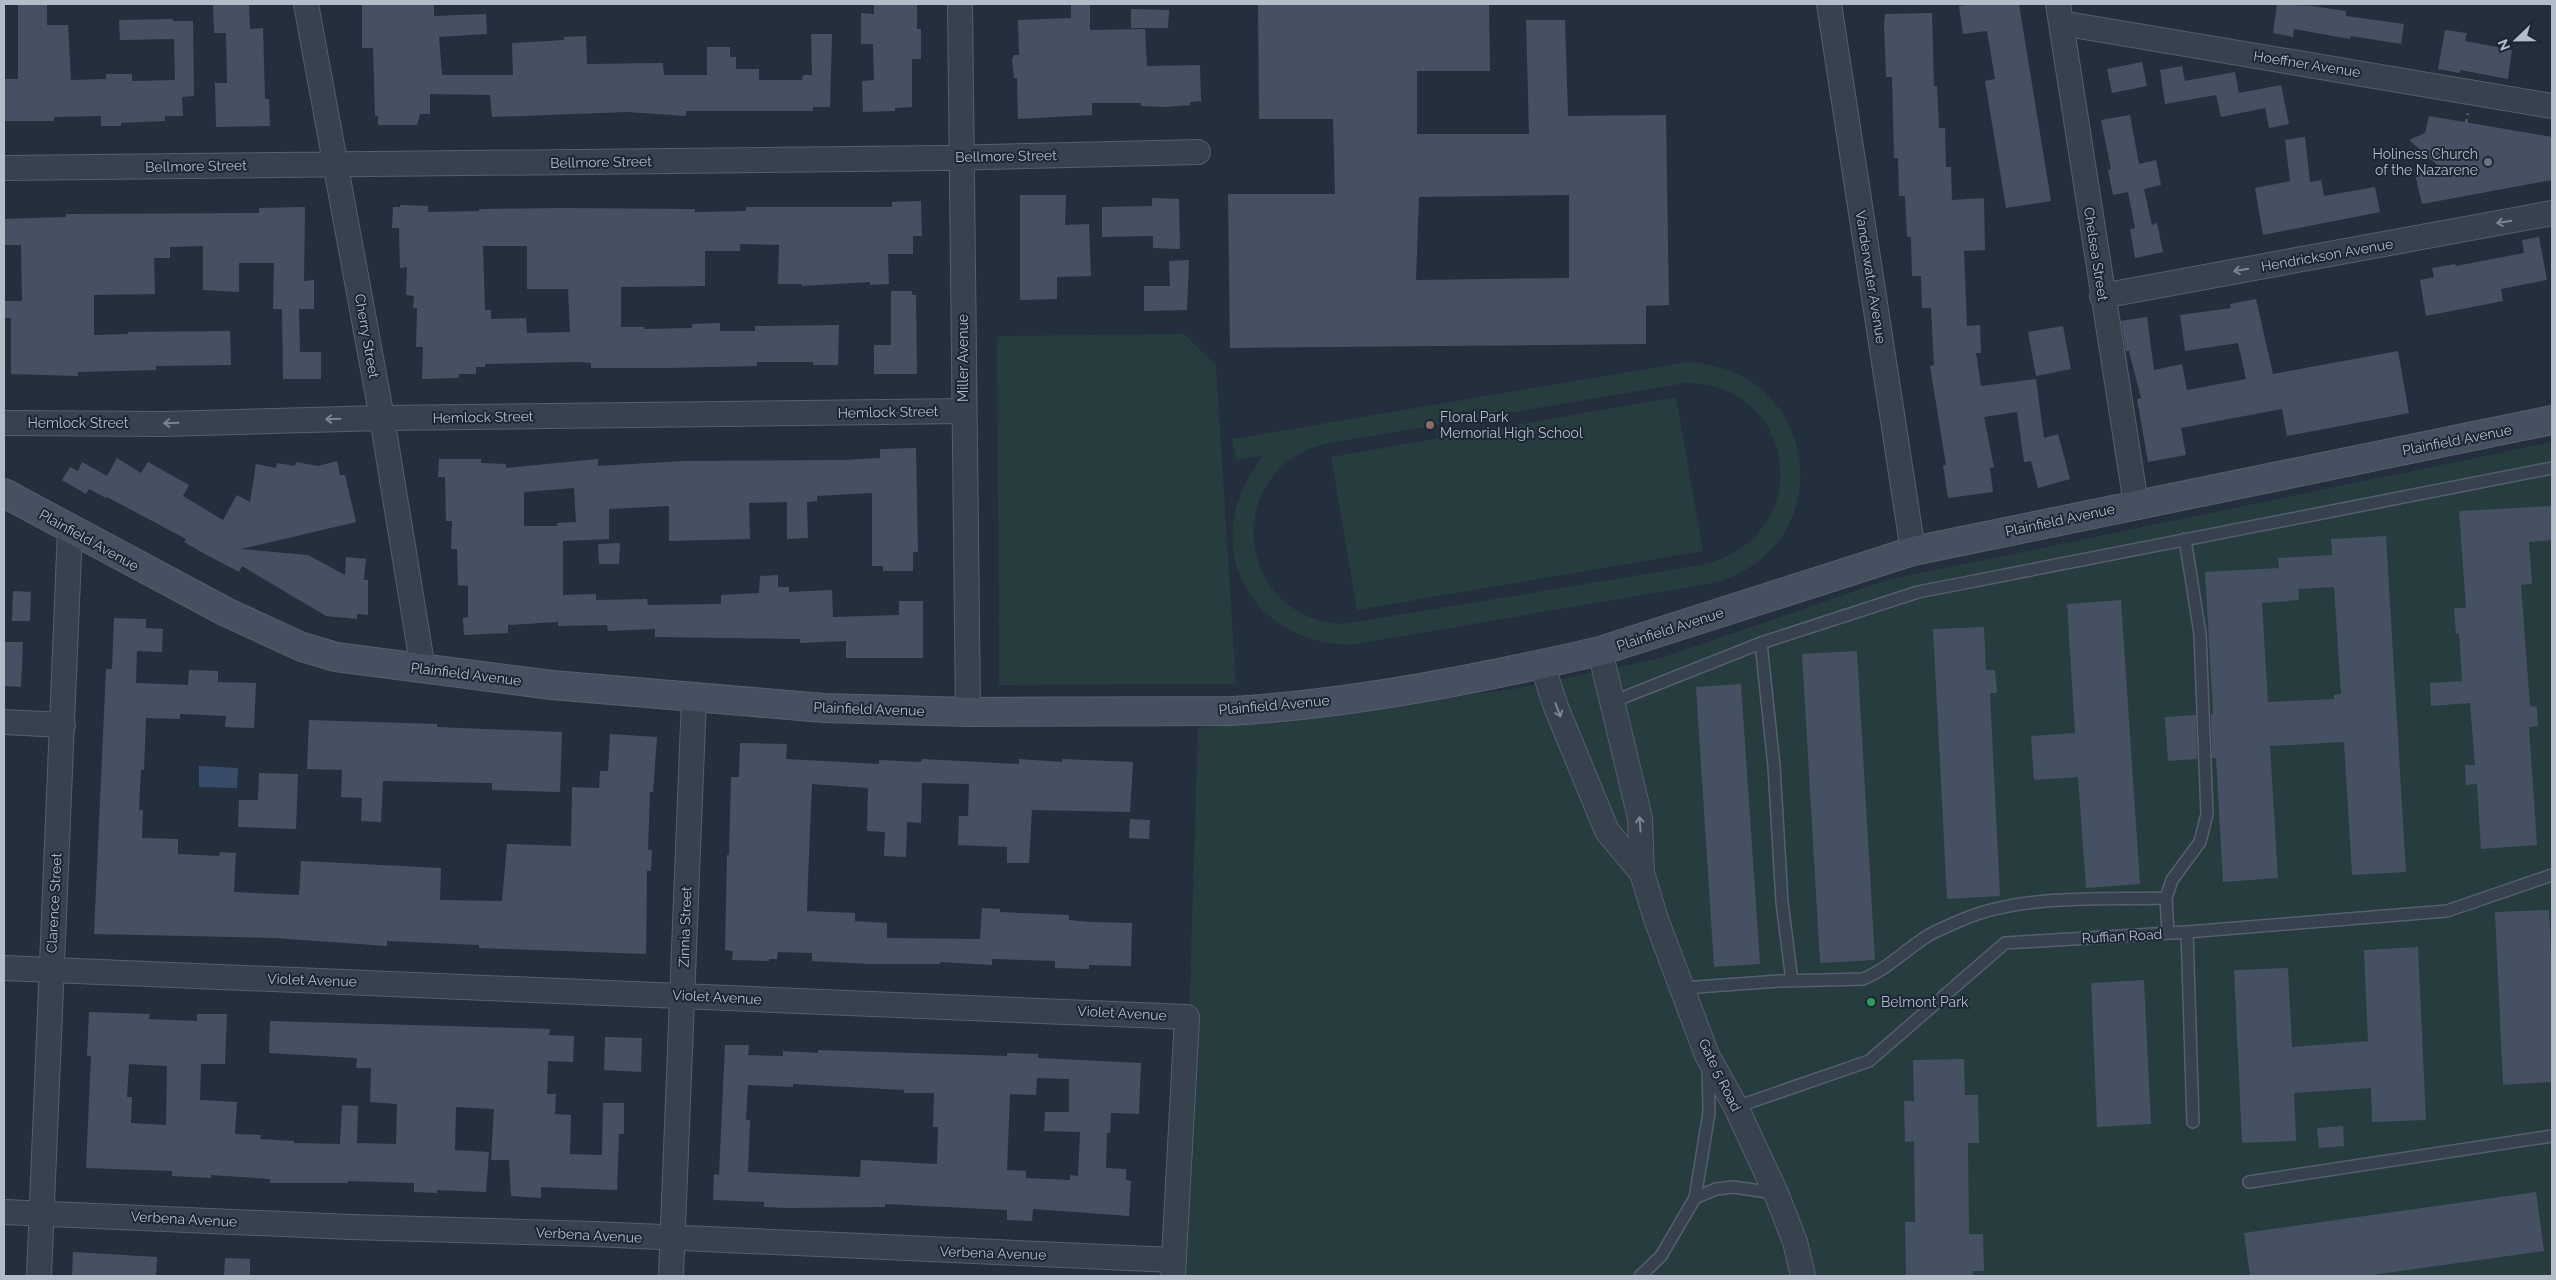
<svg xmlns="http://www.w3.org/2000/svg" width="2556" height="1280" font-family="Raleway,sans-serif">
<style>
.green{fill:#263c3f;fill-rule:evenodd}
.water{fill:#394c67}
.building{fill:#455162;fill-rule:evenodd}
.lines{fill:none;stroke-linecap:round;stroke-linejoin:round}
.service-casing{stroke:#565f6c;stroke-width:14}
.minor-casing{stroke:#565f6c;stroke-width:26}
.secondary-casing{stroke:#565f6c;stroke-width:30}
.path{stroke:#44595c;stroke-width:3;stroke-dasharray:4 4;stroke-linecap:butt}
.service{stroke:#38414e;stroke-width:11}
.minor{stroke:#38414e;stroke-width:24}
.secondary{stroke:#465061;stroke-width:28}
.oneway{stroke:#7c8592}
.worship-dot{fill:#6b7280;stroke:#1d2633;stroke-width:2}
.education-dot{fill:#8d6e63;stroke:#1d2633;stroke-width:2}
.leisure-dot{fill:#2e9e5b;stroke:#1d2633;stroke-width:2}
.labels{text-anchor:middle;stroke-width:4;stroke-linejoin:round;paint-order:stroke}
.street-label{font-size:14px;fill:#b4bcc9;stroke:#1d2633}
.poi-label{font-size:14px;fill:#b4bcc9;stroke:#1d2633;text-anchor:start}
</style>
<rect width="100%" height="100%" fill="#242f3e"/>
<path class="green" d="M 1184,334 L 1216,365 L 1236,684 L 999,685 L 997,336 Z
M 1688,362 C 1825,369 1843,554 1708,584 L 1350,645 C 1244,642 1196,537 1264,455 L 1236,460 L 1232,439 ZM 1686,383 C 1799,384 1817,535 1705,564 L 1343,624 C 1233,619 1220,466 1329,443 Z
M 1676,397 L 1703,551 L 1357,610 L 1331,457 Z
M 2552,442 L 2552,1276 L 1181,1276 L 1198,728 L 1300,718 L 1519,688 L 1664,657 L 1887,580 Z"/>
<path class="water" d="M 199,766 L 238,768 L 237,788 L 199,787 Z"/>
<path class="building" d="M 18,4 L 47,4 L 47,25 L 68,25 L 71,80 L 106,79 L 106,74 L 132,74 L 132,81 L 175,80 L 174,39 L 120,40 L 119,20 L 173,19 L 173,21 L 193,21 L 194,96 L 182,97 L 183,116 L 165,116 L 165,121 L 121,123 L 121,126 L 101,126 L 101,116 L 54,117 L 54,121 L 4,121 L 4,79 L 18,79 Z
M 213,4 L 249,4 L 250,29 L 263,28 L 265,99 L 269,99 L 270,126 L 216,127 L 215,83 L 227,83 L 226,33 L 214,33 Z
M 362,4 L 434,5 L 434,16 L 486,14 L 487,34 L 439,37 L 442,75 L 513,75 L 512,43 L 564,40 L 564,37 L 586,36 L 587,64 L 663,63 L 664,75 L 707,75 L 707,47 L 730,47 L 730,57 L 736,57 L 736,69 L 759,69 L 759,80 L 802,80 L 803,75 L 812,75 L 811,34 L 832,34 L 830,107 L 813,107 L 813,111 L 686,111 L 686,116 L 627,112 L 492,117 L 490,95 L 430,94 L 430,114 L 420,114 L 417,125 L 378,125 L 378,116 L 375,116 L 373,48 L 362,48 Z
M 874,4 L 917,4 L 917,29 L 921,29 L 921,59 L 912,59 L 912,107 L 895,108 L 895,111 L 863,112 L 862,81 L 874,80 L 873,44 L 861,44 L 861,13 L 874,14 Z
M 1071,4 L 1090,4 L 1090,30 L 1145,29 L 1147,66 L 1200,65 L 1201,101 L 1190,102 L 1190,105 L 1166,107 L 1141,106 L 1141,103 L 1092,103 L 1092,115 L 1018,119 L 1017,78 L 1014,78 L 1012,60 L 1014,55 L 1019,55 L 1018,20 L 1071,18 Z
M 1258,4 L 1489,4 L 1490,71 L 1417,71 L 1417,134 L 1529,134 L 1526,20 L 1565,20 L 1568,116 L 1666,115 L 1669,305 L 1646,306 L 1646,344 L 1230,348 L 1228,194 L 1335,194 L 1333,119 L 1259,119 ZM 1569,195 L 1569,278 L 1416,280 L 1419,197 Z
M 1972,4 L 2019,4 L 2051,201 L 2006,208 L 1985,81 L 1995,79 L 1987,31 L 1963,34 L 1959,6 Z
M 2277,4 L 2312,6 L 2346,11 L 2346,16 L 2404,24 L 2401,44 L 2351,36 L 2350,39 L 2294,29 L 2293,37 L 2273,33 Z
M 1131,9 L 1169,10 L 1168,28 L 1131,28 Z
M 1932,13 L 1934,86 L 1937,86 L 1939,128 L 1945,128 L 1946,167 L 1951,167 L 1952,200 L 1984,198 L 1985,250 L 1964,251 L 1967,326 L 1980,325 L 1981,353 L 1976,353 L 1981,386 L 2036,379 L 2044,438 L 2058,434 L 2070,479 L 2038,488 L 2031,461 L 2024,462 L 2017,412 L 1984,417 L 1994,467 L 1990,468 L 1993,492 L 1948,498 L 1943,465 L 1946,465 L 1930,366 L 1934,365 L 1931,308 L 1922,308 L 1921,276 L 1912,276 L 1911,237 L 1907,237 L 1905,196 L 1899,196 L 1898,158 L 1894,158 L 1892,77 L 1886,77 L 1884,24 L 1885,14 Z
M 2445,30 L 2467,33 L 2465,41 L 2512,50 L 2508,79 L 2460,70 L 2460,73 L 2438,69 Z
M 2142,62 L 2147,86 L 2112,93 L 2107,69 Z
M 2182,66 L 2185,81 L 2235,72 L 2239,93 L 2281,85 L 2289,124 L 2269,128 L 2265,108 L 2221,117 L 2216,95 L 2165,104 L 2160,70 Z
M 2130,115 L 2139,164 L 2156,160 L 2161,185 L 2144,189 L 2152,225 L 2157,223 L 2163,252 L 2135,258 L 2130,229 L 2135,228 L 2128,192 L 2113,195 L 2108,170 L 2111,169 L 2101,120 Z
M 2429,116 L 2552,137 L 2552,180 L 2422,204 L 2414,170 L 2450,176 L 2409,140 L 2425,133 Z
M 2305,137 L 2310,182 L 2321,180 L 2324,196 L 2375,187 L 2380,212 L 2263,235 L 2255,188 L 2290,181 L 2285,140 Z
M 1020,195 L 1066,195 L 1065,225 L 1089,224 L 1091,276 L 1057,277 L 1057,299 L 1020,300 Z
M 1152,198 L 1179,199 L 1180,249 L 1153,248 L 1153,236 L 1102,237 L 1102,207 L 1152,206 Z
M 921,201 L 922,236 L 913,236 L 913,254 L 888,254 L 889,284 L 870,285 L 870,282 L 802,286 L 802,284 L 778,284 L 779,245 L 740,244 L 740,251 L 705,251 L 705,286 L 621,287 L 621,327 L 644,327 L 644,329 L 692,328 L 692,324 L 720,323 L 720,331 L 755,331 L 755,326 L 839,325 L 838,365 L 813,365 L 813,362 L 757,362 L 757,366 L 666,368 L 591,368 L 591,363 L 578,362 L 485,364 L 485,367 L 476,367 L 476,374 L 459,374 L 458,378 L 422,379 L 423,347 L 416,347 L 417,308 L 413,308 L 414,296 L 406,295 L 407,267 L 400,268 L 399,228 L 392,228 L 393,207 L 400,207 L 400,205 L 428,206 L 428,212 L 479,211 L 479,209 L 560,208 L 695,209 L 695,212 L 746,211 L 746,207 L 892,207 L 892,202 ZM 483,246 L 527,246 L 527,289 L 568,289 L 570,332 L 527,333 L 526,318 L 491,319 L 491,310 L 485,310 Z
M 305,207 L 304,281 L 314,280 L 314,309 L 299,309 L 300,352 L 321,352 L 321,379 L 283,379 L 282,309 L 273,309 L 274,263 L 239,263 L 239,292 L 203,290 L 203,246 L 170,247 L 170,258 L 154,258 L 155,294 L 94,295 L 94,335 L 128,334 L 128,332 L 230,331 L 231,365 L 156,366 L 156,370 L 78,372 L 78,376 L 11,374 L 11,318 L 4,318 L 4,301 L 22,301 L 21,245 L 4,245 L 4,219 L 66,217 L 66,214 L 259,213 L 259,208 Z
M 2539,237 L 2547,280 L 2501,289 L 2503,301 L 2426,316 L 2420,280 L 2434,277 L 2432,268 L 2455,264 L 2456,266 L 2524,253 L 2522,240 Z
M 1189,260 L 1187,310 L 1144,311 L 1144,286 L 1170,286 L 1169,261 Z
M 891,291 L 912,291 L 912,295 L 916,295 L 917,374 L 874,374 L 874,345 L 891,345 Z
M 2256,299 L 2273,374 L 2398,351 L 2409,413 L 2287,436 L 2282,409 L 2181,428 L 2186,455 L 2148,462 L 2137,399 L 2141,398 L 2129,351 L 2126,351 L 2121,321 L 2147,317 L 2154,370 L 2182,364 L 2187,390 L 2246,379 L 2238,343 L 2185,351 L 2180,315 L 2231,308 L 2230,304 Z
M 2063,326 L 2071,369 L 2036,376 L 2028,332 Z
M 916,448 L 918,552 L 913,552 L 913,571 L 883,571 L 883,566 L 872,566 L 872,493 L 817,496 L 817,501 L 807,502 L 808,538 L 787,539 L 787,502 L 749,503 L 750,539 L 669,541 L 669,506 L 609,509 L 609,539 L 563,541 L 563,595 L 596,594 L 596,600 L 647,599 L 648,605 L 721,604 L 721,595 L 759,593 L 760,576 L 778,575 L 778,587 L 789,587 L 789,592 L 832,590 L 833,617 L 899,615 L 899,601 L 923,601 L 923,658 L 846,658 L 846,641 L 800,643 L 800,639 L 655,637 L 655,629 L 608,631 L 607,625 L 558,626 L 558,622 L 508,625 L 508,633 L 464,635 L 463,618 L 468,617 L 468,586 L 458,585 L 457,549 L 451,549 L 452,521 L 446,521 L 445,477 L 438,477 L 439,459 L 481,459 L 481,463 L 506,464 L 506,468 L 598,459 L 598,466 L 684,461 L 844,460 L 880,458 L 880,449 ZM 574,488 L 576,522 L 557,523 L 558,526 L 524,526 L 524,492 Z
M 117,458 L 141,473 L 148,462 L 189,485 L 183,496 L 223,520 L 237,495 L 250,502 L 256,464 L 276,468 L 277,463 L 295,466 L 296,462 L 318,466 L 337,461 L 340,475 L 345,475 L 356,522 L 241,549 L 308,555 L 345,575 L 346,557 L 366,559 L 364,580 L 368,580 L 368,615 L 357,614 L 357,619 L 326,616 L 242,566 L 239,572 L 205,554 L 184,542 L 186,539 L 107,497 L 106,498 L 89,489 L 86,494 L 62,480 L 70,467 L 78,471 L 82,462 L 107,476 Z
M 2552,506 L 2552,540 L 2529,542 L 2532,584 L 2521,585 L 2530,706 L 2537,707 L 2538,726 L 2529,727 L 2537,845 L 2481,849 L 2477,784 L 2466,785 L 2465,765 L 2475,765 L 2470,703 L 2431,706 L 2430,683 L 2462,681 L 2459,633 L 2456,634 L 2454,608 L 2466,608 L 2459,511 Z
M 2386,536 L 2406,872 L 2352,875 L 2344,742 L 2270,746 L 2278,878 L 2223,882 L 2216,758 L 2212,758 L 2211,714 L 2213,714 L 2205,572 L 2279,568 L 2278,558 L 2332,555 L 2331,539 ZM 2334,587 L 2341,694 L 2334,695 L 2334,699 L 2268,702 L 2262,603 L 2299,600 L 2298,589 Z
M 620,543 L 619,564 L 599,564 L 598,544 Z
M 13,591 L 31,592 L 30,621 L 12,621 Z
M 2121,600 L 2140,884 L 2086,888 L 2078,777 L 2034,780 L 2031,736 L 2075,733 L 2067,604 Z
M 114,618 L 146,619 L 146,628 L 163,629 L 162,652 L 137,651 L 136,683 L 188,685 L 189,670 L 218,671 L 218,682 L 256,683 L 254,728 L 225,727 L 226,716 L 180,714 L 180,719 L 146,718 L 144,770 L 141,770 L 139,810 L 143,810 L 142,838 L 178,839 L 178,854 L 219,856 L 220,852 L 236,853 L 234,892 L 299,895 L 301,861 L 323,862 L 441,868 L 440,900 L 502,901 L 507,844 L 571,846 L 572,787 L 599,788 L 600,771 L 608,771 L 610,734 L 657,737 L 653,792 L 650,792 L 648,850 L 652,850 L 651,871 L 647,871 L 646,954 L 505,949 L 479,948 L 479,945 L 387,941 L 387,946 L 274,938 L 94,934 L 106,669 L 112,669 Z
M 1984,627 L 1986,670 L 1995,670 L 1997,693 L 1990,693 L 2000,896 L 1947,899 L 1933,629 Z
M 4,642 L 23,642 L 21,687 L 4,686 Z
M 1857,651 L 1875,960 L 1820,963 L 1802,654 Z
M 1741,684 L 1760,964 L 1714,967 L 1696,687 Z
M 2196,715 L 2197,759 L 2168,761 L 2165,717 Z
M 309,720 L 437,724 L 437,727 L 562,732 L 560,792 L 492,790 L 492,783 L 383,781 L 381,822 L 361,821 L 362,798 L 341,797 L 342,770 L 307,769 Z
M 740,743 L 787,744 L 786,759 L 879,764 L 879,760 L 921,762 L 922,759 L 1019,764 L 1019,759 L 1062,762 L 1062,759 L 1133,762 L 1130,812 L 1032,810 L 1029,863 L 1007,863 L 1007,847 L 958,845 L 959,816 L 968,816 L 969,784 L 922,783 L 921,823 L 907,822 L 906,857 L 884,856 L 885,832 L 867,831 L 868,788 L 812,784 L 808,879 L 807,911 L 855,913 L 855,921 L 887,923 L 887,938 L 980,939 L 982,908 L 1000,909 L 1000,912 L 1069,915 L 1069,920 L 1090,922 L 1132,923 L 1131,966 L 1089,965 L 1089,969 L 1055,968 L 1055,961 L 992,959 L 992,965 L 940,962 L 940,964 L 870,964 L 812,961 L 812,953 L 778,952 L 777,959 L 769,959 L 769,961 L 732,960 L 733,951 L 725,950 L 727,855 L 729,855 L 731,777 L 739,777 Z
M 259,773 L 298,774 L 296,829 L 238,827 L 239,800 L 258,800 Z
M 1130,819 L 1150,820 L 1149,839 L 1129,838 Z
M 2549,910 L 2552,981 L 2552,1082 L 2503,1085 L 2495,912 Z
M 2418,947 L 2426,1120 L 2372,1122 L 2371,1088 L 2294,1093 L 2296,1141 L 2242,1143 L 2234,970 L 2288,968 L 2292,1047 L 2368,1041 L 2364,950 Z
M 2144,980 L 2151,1124 L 2097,1127 L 2091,983 Z
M 89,1012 L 150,1014 L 149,1019 L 197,1021 L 197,1014 L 227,1014 L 225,1064 L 201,1064 L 200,1100 L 237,1102 L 235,1134 L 261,1135 L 260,1139 L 294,1141 L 294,1143 L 340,1144 L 342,1105 L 358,1106 L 357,1143 L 396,1144 L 397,1104 L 370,1102 L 371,1068 L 356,1068 L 357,1058 L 269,1053 L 270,1021 L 550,1029 L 549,1035 L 574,1036 L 573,1062 L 548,1061 L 547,1094 L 556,1094 L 555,1114 L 571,1115 L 570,1154 L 602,1155 L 603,1103 L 624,1103 L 624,1134 L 619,1134 L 617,1190 L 541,1187 L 541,1198 L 511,1196 L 509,1160 L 491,1160 L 494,1109 L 456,1107 L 455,1150 L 489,1152 L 486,1192 L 437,1190 L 437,1193 L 414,1192 L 414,1183 L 348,1181 L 348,1183 L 270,1183 L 270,1179 L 211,1175 L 211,1178 L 172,1176 L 172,1171 L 86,1168 L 91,1056 L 87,1056 ZM 129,1064 L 167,1066 L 166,1125 L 131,1123 L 132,1097 L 127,1097 Z
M 605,1037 L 642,1038 L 641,1072 L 604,1070 Z
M 725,1045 L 749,1045 L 748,1055 L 783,1056 L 783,1051 L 818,1053 L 818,1050 L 1007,1056 L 1007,1053 L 1038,1054 L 1038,1058 L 1141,1063 L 1139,1114 L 1111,1113 L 1110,1133 L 1107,1133 L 1106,1168 L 1126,1169 L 1126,1180 L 1131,1181 L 1129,1216 L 1033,1209 L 1032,1221 L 1007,1220 L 1007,1210 L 885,1204 L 885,1207 L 789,1208 L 764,1207 L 764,1202 L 713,1200 L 714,1174 L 719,1175 ZM 1037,1078 L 1069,1079 L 1069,1112 L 1045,1112 L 1044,1131 L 1080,1132 L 1078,1176 L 1070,1175 L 1070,1180 L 1026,1178 L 1026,1171 L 1007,1170 L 1010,1094 L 1036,1095 ZM 793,1084 L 904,1090 L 904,1093 L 934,1093 L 933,1127 L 938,1127 L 937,1164 L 861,1160 L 860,1177 L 748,1172 L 750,1120 L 746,1120 L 748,1085 L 793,1087 Z
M 1964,1059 L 1965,1095 L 1978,1095 L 1979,1143 L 1968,1143 L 1969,1234 L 1983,1234 L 1984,1271 L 1973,1271 L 1973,1276 L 1906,1276 L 1905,1222 L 1915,1222 L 1914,1141 L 1905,1142 L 1904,1101 L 1914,1101 L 1913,1060 Z
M 2343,1126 L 2344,1146 L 2319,1148 L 2317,1128 Z
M 2536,1192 L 2544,1251 L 2365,1276 L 2250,1276 L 2244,1233 Z
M 73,1252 L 157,1257 L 156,1276 L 72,1276 Z
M 225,1258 L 250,1259 L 250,1276 L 224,1276 Z"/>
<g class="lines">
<g class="service-casing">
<path id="service" d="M 1761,643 L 1774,766 L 1782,902 L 1792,981
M 1612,702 L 1761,643 L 1918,592 L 2552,468
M 2187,932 L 2193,1122
M 2168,933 L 2166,898 L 2172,880 L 2200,842 L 2207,814 L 2200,634 L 2185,539
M 1683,988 L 1780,981 L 1863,979 C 1888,969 1906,949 1929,935 C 1940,929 1952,924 1964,919 C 2022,894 2103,900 2166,898
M 1736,1107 L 1869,1061 L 2005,943 L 2187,932 L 2447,911 L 2552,875
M 2249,1182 L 2552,1136
M 1695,1198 L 1709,1113 L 1708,1066
M 1640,1276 L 1661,1256 L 1695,1198 L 1716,1189 L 1733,1187 L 1775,1193"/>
</g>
<g class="minor-casing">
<path id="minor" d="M 306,4 L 382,418 L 423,669
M 960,4 L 968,712
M 1829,4 L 1913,551
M 2058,4 L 2136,504
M 2061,23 L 2552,106
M 4,168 L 943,158 L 1198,152
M 2102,296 L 2552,213
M 4,423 L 163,424 L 382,418 L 963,411
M 1600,651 L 1640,818 L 1642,873 L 1656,919 L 1707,1055 L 1736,1107 L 1776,1193 L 1795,1242 L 1803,1276
M 1542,664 L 1556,707 L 1607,831 L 1642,873
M 4,722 L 63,725
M 4,968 L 1187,1017 L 1173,1276
M 4,1212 L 351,1227 L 594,1234 L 1174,1260
M 39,1276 L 70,530
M 671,1276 L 694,698"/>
</g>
<g class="secondary-casing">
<path id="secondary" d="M 4,493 L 226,612 L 302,647 L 336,657 L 552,685 L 824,708 L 968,712 L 1232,711 C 1353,704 1482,678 1600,651 L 1913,551 L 2552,420"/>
</g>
<path class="path" d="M 2466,123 L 2468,113"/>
<use href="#service" class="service"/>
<use href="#minor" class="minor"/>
<use href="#secondary" class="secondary"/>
</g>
<defs><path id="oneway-shaft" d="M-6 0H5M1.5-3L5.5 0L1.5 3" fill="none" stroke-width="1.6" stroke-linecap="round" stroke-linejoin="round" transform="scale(1.25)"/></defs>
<g class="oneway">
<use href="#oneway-shaft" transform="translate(2504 222) rotate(170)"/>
<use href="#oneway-shaft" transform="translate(2241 270) rotate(170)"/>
<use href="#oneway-shaft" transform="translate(333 419) rotate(178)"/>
<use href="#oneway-shaft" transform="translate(171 423) rotate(178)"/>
<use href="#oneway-shaft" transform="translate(1558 710) rotate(69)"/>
<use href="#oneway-shaft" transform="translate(1640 824) rotate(-94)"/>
</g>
<circle class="worship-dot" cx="2488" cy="162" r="5"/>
<circle class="education-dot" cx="1430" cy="425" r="5"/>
<circle class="leisure-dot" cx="1871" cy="1002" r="5"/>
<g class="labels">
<g class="street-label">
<text transform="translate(2307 64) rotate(9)" y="5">Hoeffner Avenue</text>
<text transform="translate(1006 156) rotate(-1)" y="5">Bellmore Street</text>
<text transform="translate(601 162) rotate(-1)" y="5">Bellmore Street</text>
<text transform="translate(196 166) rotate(-1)" y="5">Bellmore Street</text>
<text transform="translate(2096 254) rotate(81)" y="5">Chelsea Street</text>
<text transform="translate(2327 255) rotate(-10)" y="5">Hendrickson Avenue</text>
<text transform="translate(1871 277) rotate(81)" y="5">Vanderwater Avenue</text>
<text transform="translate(367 336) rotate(80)" y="5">Cherry Street</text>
<text transform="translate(963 358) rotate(-90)" y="5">Miller Avenue</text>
<text transform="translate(888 412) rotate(-1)" y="5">Hemlock Street</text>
<text transform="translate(483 417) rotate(-1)" y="5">Hemlock Street</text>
<text x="78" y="428">Hemlock Street</text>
<text transform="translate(2457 440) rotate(-11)" y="5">Plainfield Avenue</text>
<text transform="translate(2060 520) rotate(-12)" y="5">Plainfield Avenue</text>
<text transform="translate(89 540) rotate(29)" y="5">Plainfield Avenue</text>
<text transform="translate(1670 629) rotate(-18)" y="5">Plainfield Avenue</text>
<text transform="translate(466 674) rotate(7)" y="5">Plainfield Avenue</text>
<text transform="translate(1274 705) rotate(-5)" y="5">Plainfield Avenue</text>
<text transform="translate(869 709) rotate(2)" y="5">Plainfield Avenue</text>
<text transform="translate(54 903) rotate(-87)" y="5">Clarence Street</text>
<text transform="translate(685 927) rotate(-88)" y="5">Zinnia Street</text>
<text transform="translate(2122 936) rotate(-3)" y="5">Ruffian Road</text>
<text transform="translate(312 980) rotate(2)" y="5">Violet Avenue</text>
<text transform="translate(717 997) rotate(3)" y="5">Violet Avenue</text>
<text transform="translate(1122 1013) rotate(3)" y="5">Violet Avenue</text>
<text transform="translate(1720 1075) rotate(64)" y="5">Gate 5 Road</text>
<text transform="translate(184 1219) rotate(3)" y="5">Verbena Avenue</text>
<text transform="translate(589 1235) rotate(3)" y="5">Verbena Avenue</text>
<text transform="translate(993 1253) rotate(2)" y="5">Verbena Avenue</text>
</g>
<g class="poi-label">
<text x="2478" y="159" text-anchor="end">Holiness Church<tspan x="2478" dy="16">of the Nazarene</tspan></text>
<text x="1440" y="422">Floral Park<tspan x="1440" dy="16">Memorial High School</tspan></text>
<text x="1881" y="1007">Belmont Park</text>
</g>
</g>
<rect width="2556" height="1280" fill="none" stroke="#b4bcc9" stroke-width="10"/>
<g transform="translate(2516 40) rotate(248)" stroke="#1d2633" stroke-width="4" paint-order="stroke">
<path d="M0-4L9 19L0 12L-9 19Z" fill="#b4bcc9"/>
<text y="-8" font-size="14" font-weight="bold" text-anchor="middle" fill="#b4bcc9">N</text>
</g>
</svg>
